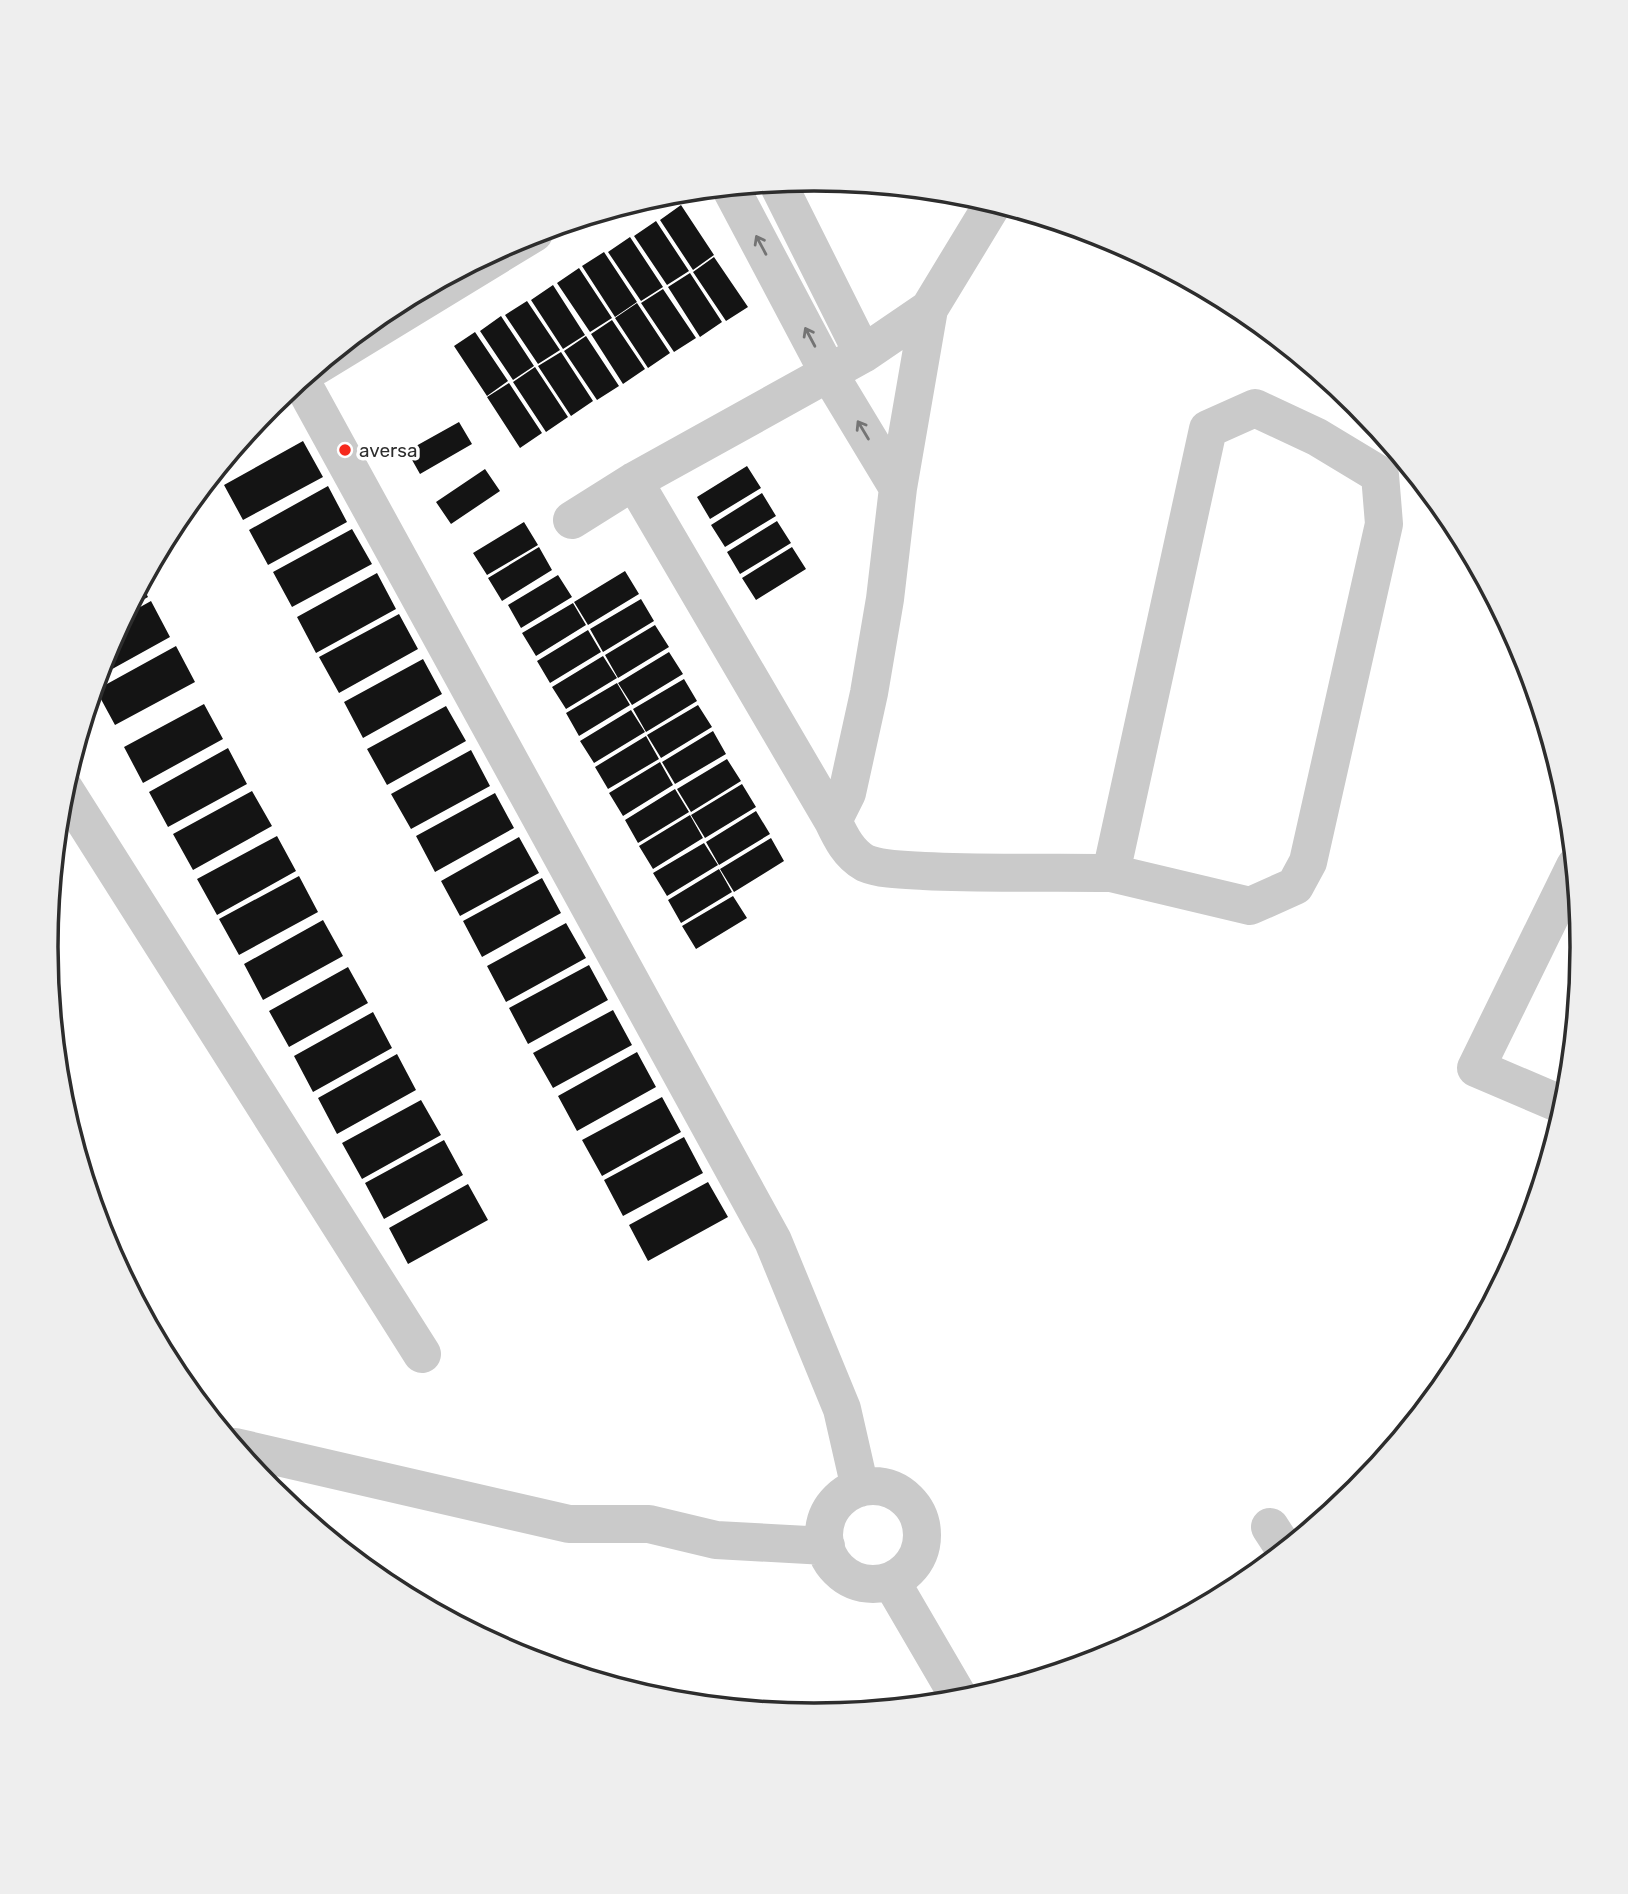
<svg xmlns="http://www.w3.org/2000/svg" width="1628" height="1894" font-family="Rubik,sans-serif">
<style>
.building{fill:#141414}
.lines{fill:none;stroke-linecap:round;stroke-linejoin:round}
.minor{stroke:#cacaca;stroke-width:38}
.oneway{stroke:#747474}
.poi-dot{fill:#f6291c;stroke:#fff;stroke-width:2.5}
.labels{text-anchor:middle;stroke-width:7;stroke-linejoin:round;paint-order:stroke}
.poi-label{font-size:19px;fill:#2d2d2d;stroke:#fff;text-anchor:start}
.rim{fill:none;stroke:#2d2d2d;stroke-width:3.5}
</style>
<rect width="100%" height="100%" fill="#fff"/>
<path class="building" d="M 681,205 L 714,255 L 693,270 L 660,220 Z
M 656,221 L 689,271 L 667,285 L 634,236 Z
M 630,237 L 663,287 L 641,301 L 608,252 Z
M 604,252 L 637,302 L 615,317 L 582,266 Z
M 714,257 L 748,307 L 726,321 L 693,272 Z
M 579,268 L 612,318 L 590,332 L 557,283 Z
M 690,273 L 722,322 L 700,337 L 668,287 Z
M 553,285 L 585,335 L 563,349 L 531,300 Z
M 663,289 L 696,338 L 674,352 L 641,303 Z
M 527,301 L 560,350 L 538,364 L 505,315 Z
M 637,303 L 670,353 L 648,368 L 615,318 Z
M 501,316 L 534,366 L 513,380 L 480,331 Z
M 612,320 L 645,369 L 623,384 L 591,334 Z
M 475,332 L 508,381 L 487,396 L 454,346 Z
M 586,336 L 619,386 L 597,400 L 564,351 Z
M 561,352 L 593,401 L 571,416 L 538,366 Z
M 535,367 L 568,417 L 546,432 L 513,382 Z
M 509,383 L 542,433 L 520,448 L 487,397 Z
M 459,422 L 472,444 L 420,474 L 407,451 Z
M 303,441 L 323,477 L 243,520 L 224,485 Z
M 747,466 L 761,488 L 710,519 L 697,497 Z
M 485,469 L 500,491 L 451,524 L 436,502 Z
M 328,486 L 347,522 L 268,565 L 249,530 Z
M 762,493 L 776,516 L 725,547 L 711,525 Z
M 777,521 L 791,543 L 740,574 L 727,552 Z
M 524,522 L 538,545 L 487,575 L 473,553 Z
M 352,529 L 372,564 L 292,607 L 273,572 Z
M 539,547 L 552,570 L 502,601 L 488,578 Z
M 792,547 L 806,569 L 756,600 L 742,578 Z
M 625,571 L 639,594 L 588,625 L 574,602 Z
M 377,573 L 396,609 L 316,653 L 297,617 Z
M 558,575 L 572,597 L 521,628 L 508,605 Z
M 141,583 L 148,597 L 128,608 L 140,586 Z
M 641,599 L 654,621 L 603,652 L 590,629 Z
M 151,601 L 170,637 L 96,678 L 104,653 L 124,616 Z
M 573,603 L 586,625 L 536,656 L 522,633 Z
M 399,614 L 418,649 L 339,693 L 319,657 Z
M 655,625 L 669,647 L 618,678 L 605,655 Z
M 588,630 L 601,652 L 550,683 L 537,661 Z
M 176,646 L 195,682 L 115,725 L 96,690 Z
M 669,652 L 683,674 L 632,705 L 618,683 Z
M 603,656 L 617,678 L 566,709 L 552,687 Z
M 423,659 L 442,694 L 363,738 L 344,702 Z
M 684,679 L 697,701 L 646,732 L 633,709 Z
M 617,683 L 630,705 L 579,736 L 566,713 Z
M 204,704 L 223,739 L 143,783 L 124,747 Z
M 698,705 L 712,727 L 661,758 L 647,735 Z
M 446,706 L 466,741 L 387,785 L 367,749 Z
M 631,710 L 645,732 L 594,763 L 580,741 Z
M 713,731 L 726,754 L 675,784 L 662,762 Z
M 646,736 L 659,759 L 608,789 L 595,767 Z
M 228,748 L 247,784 L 168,827 L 149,792 Z
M 471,750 L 490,786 L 411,829 L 391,794 Z
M 727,759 L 741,781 L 691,812 L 677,789 Z
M 660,762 L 673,785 L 623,816 L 609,793 Z
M 742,784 L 756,807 L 705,838 L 691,815 Z
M 675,789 L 689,812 L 638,843 L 625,820 Z
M 252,791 L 272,826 L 193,870 L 173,834 Z
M 495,793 L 514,828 L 435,872 L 416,836 Z
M 756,811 L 770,834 L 719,865 L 706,842 Z
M 690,815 L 703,838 L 653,869 L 639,846 Z
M 277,836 L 296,871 L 217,915 L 197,879 Z
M 519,837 L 539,873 L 460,916 L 441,881 Z
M 771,838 L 784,861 L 734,892 L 720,869 Z
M 704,843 L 718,865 L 667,896 L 653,873 Z
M 719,869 L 732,892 L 681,923 L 668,900 Z
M 299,876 L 318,912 L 239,955 L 219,919 Z
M 542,878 L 561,913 L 482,957 L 463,921 Z
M 733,896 L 747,918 L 696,949 L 682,926 Z
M 323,920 L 343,956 L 263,1000 L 244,964 Z
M 566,923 L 586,958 L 506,1002 L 487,966 Z
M 589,965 L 608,1000 L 528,1044 L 509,1008 Z
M 348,967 L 368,1003 L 289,1047 L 269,1011 Z
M 613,1010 L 632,1045 L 553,1088 L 533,1053 Z
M 373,1012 L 392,1048 L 313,1092 L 294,1056 Z
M 637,1052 L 656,1087 L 577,1131 L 558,1096 Z
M 397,1054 L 416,1090 L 337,1134 L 318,1098 Z
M 662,1097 L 681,1132 L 602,1176 L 582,1140 Z
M 421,1100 L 441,1135 L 362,1179 L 342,1143 Z
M 684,1137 L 703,1173 L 623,1216 L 604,1180 Z
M 444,1140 L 463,1175 L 384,1219 L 365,1183 Z
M 708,1182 L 728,1217 L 648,1261 L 629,1225 Z
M 468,1184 L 488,1220 L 408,1264 L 389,1228 Z"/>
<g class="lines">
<path class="minor" d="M 777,182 L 863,354
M 730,187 L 828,372 L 898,488
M 316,366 L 534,233
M 300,379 L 773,1241 L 842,1409 L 860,1488
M 1255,408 L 1317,437 L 1380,475 L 1384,524 L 1308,862 L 1295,886 L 1250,906 L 1111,873 L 1208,429 Z
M 634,481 L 833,821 C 841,838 849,854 865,863 C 881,870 907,870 924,871 C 986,874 1048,872 1111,873
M 572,520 L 634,481 L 863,354 L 929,309 L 994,202
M 63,787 L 422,1354
M 833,821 L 847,793 L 869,693 L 885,599 L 898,488 L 929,309
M 1565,1106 L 1476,1068 L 1575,866
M 235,1447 L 569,1524 L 649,1524 L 716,1540 L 826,1546
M824 1535a49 49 0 1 1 98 0a49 49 0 1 1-98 0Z
M 1270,1527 L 1285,1550
M 891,1581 L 961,1701"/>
</g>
<defs><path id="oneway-shaft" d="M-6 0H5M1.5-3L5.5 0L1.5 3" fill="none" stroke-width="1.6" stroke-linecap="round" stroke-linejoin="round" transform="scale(1.75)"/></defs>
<g class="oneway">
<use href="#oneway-shaft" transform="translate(761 245) rotate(-118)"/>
<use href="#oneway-shaft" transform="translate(810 337) rotate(-118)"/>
<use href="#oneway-shaft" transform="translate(863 430) rotate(-121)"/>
</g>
<circle class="poi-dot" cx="345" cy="450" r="7"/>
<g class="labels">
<g class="poi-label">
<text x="359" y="457">aversa</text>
</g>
</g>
<path d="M0 0H1628V1894H0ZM58 947a756 756 0 1 1 1512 0a756 756 0 1 1-1512 0Z" fill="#eee" fill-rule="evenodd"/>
<path class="rim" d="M58 947a756 756 0 1 1 1512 0a756 756 0 1 1-1512 0Z"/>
</svg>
